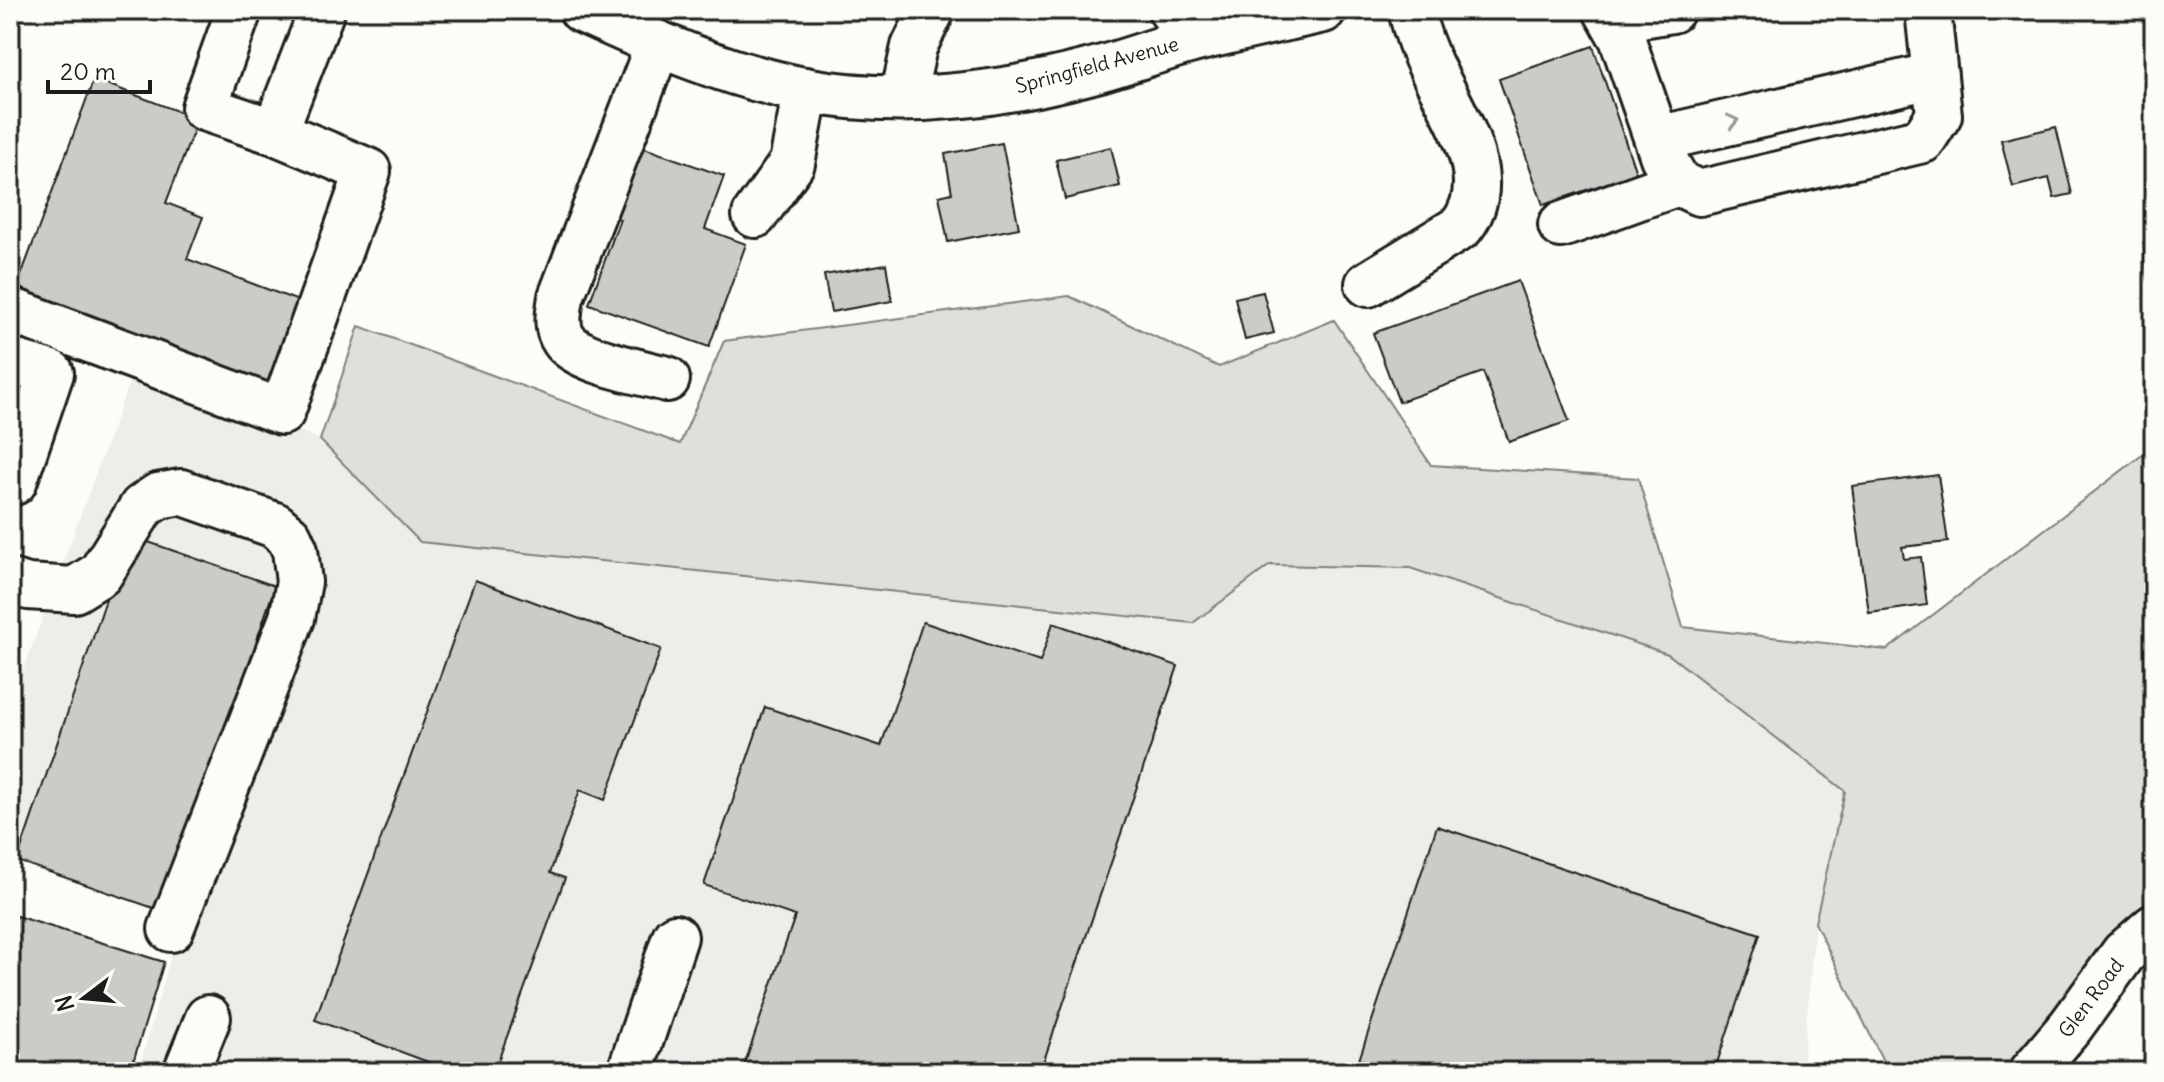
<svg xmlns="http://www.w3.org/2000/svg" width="2164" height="1082" font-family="Delius,sans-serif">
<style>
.built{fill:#eeede9}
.green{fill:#e0dfdb;stroke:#7e7e7c;stroke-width:2}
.building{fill:#cccbc8;stroke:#1c1c1c;stroke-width:2}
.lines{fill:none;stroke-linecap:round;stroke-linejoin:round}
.minor-casing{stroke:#1c1c1c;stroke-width:50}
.major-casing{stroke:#1c1c1c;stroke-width:50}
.minor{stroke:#fdfcf7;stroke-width:44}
.major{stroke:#fdfcf7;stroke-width:44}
.oneway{stroke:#989794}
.labels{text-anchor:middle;stroke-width:7;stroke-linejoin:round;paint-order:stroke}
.street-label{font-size:20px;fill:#1c1c1c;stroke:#fdfcf7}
</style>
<rect width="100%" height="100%" fill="#fdfcf7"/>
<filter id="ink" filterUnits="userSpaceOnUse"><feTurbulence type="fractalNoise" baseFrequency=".0125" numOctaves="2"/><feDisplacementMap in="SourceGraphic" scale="16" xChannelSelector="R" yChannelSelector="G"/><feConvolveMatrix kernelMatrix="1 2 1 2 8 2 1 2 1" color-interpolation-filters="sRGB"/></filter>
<g filter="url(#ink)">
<path class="built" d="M 139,356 L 320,440 L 420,542 L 1193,623 L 1270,565 L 1410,568 L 1668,654 L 1845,791 L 1815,923 L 1802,1072 L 138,1072 L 182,917 L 10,858 L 10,706 Z"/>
<path class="green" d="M 2143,242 L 2154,242 L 2154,323 Z
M 1069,296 L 1219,367 L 1334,320 L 1431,465 L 1638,478 L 1683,627 L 1887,650 L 2154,446 L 2154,940 L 2025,1072 L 1906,1072 L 1885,1065 L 1815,923 L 1845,791 L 1668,654 L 1410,568 L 1270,565 L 1193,623 L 420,542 L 320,440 L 359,326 L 680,444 L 724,341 Z"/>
<path class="building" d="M 873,10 L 893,10 L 890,18 Z
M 1593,46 L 1636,173 L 1543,205 L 1499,79 Z
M 94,79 L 198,119 L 166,203 L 203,217 L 187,259 L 304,303 L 272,387 L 16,289 Z
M 2056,127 L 2072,194 L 2054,198 L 2049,178 L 2013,187 L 2001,140 Z
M 630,143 L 724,176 L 705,229 L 746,244 L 709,347 L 589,304 L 620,219 L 605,214 Z
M 1002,143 L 1019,228 L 948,242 L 939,196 L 952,193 L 945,154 Z
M 1111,147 L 1120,186 L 1065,199 L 1056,160 Z
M 886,264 L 892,301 L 831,312 L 824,275 Z
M 1518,281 L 1569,421 L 1509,442 L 1483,372 L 1399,402 L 1373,333 Z
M 1263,292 L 1274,333 L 1245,340 L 1235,298 Z
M 1938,475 L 1948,542 L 1902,547 L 1904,559 L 1921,557 L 1927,605 L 1869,613 L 1852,486 Z
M 128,535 L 275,586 L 165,912 L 17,861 Z
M 475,580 L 661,649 L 605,800 L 580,790 L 550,873 L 565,878 L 494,1072 L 455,1072 L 315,1020 Z
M 923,622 L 1040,662 L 1053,623 L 1178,666 L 1040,1072 L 742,1072 L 795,916 L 704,885 L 765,707 L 881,746 Z
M 1437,826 L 1760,934 L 1714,1072 L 1355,1072 Z
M 10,914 L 164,962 L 130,1072 L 10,1072 Z"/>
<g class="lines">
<g class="minor-casing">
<path id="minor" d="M 1171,10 L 1192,40
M 1606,10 L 1622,38 L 1663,157 L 1678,183 L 1699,193 L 1923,140 L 1939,115 L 1928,10
M 1635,16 L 1672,10
M 658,45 L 561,297 C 559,311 555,327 564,340 C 578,361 641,372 667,379
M 903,97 L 914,47 L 932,10
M 275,132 L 322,10
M 1657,139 L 1935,75
M 755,215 L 792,163 L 806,90
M 1561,225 L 1678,183
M 1368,284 L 1461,227 C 1499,180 1456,119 1434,73 C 1424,53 1416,32 1411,10
M 10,310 L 282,412 L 368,171 L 275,132 L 204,108 L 239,10
M 10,361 L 51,373 L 14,482
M 10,582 L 28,587 L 74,590 L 100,574 L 142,507 L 158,496 L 181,492 L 275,525 L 289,537 L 295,550 L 299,582 L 292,618 L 171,929
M 186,1072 L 208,1018
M 630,1072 L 675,937
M 2032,1072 L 2071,1026 L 2124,953 L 2154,927"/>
</g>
<g class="major-casing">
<path id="major" d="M 582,10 C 654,43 726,75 804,90 C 897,107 997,96 1088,72 C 1123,63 1157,50 1192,40 C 1235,29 1279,20 1323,10"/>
</g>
<use href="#minor" class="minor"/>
<use href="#major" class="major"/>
</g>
<defs><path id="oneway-chevron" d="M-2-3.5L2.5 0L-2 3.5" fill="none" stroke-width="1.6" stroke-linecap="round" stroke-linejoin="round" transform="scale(2)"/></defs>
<use class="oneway" href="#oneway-chevron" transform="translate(1733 121) rotate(-13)"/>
</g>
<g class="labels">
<g class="street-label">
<text transform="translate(1097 65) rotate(-15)" y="7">Springfield Avenue</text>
<text transform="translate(2091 998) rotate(-53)" y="7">Glen Road</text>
</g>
</g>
<rect width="2164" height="1082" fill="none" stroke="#fdfcf7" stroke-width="40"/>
<rect x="20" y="20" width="2124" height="1042" fill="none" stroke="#1c1c1c" stroke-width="3" filter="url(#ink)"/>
<g transform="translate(84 998) rotate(254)" stroke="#fdfcf7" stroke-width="6" paint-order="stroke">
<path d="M0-6L14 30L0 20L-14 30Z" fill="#1c1c1c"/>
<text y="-12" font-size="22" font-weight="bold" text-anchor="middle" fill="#1c1c1c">N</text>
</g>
<path d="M48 80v12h102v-12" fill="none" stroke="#1c1c1c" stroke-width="4"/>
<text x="60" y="80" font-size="24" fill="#1c1c1c" stroke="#fdfcf7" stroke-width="6" paint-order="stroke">20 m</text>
</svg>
